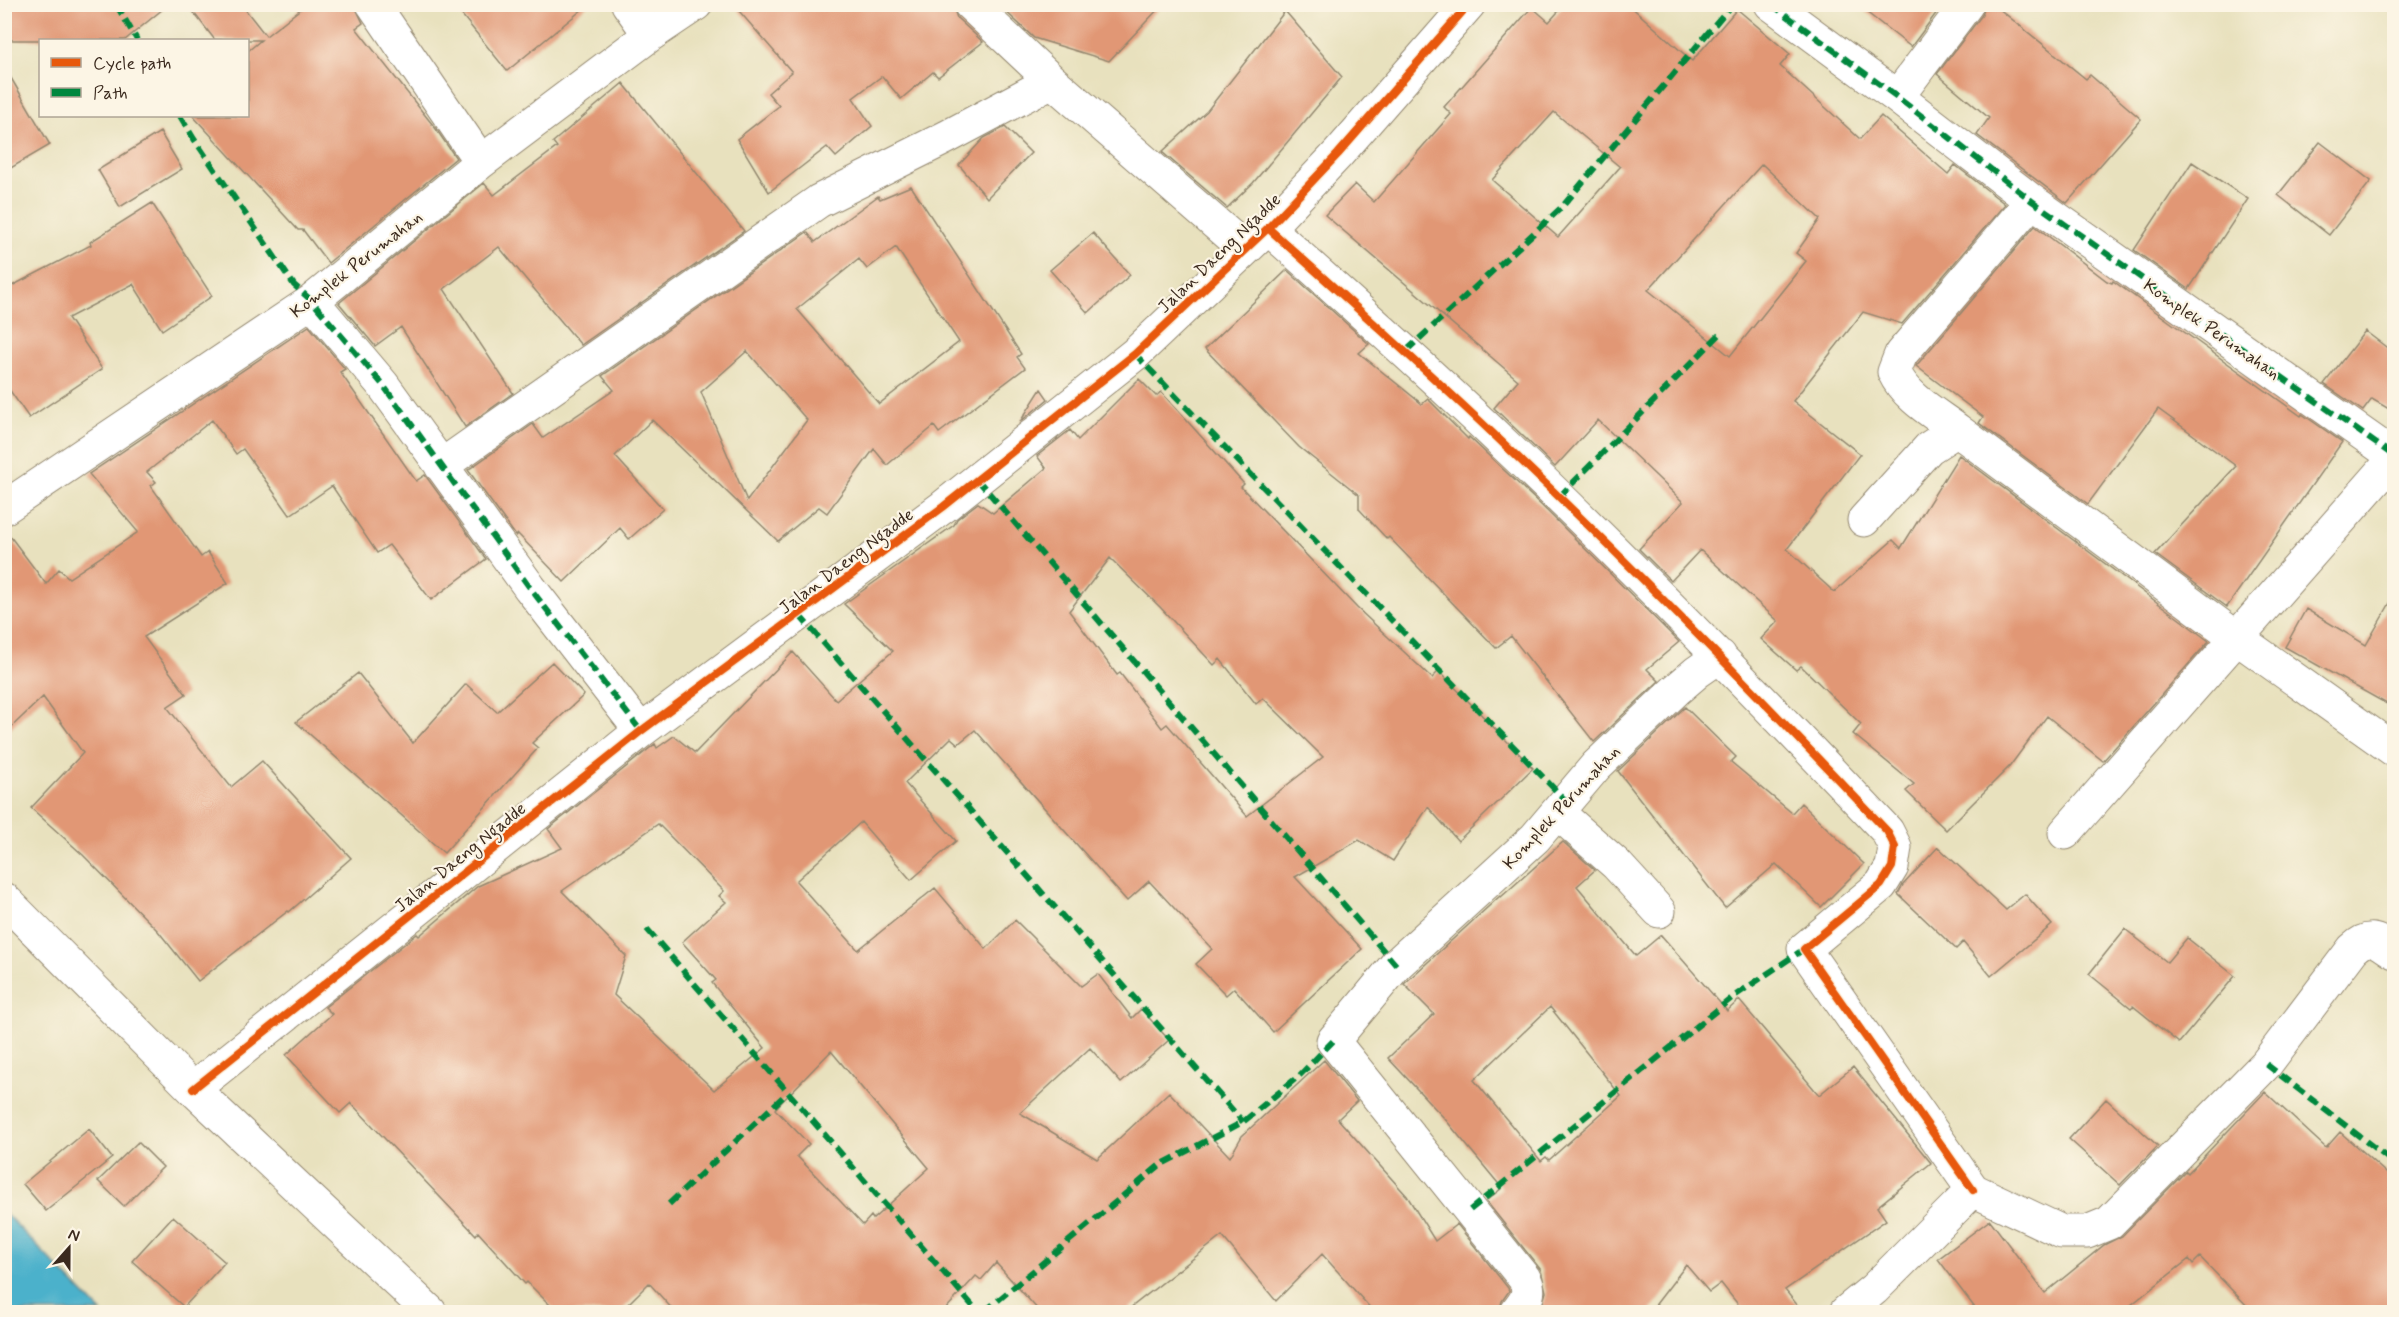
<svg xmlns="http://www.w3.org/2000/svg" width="2399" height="1317" font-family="Mynerve,sans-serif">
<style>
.water{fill:#4cb1cb;stroke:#446e74;stroke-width:1.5}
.building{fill:#e19774;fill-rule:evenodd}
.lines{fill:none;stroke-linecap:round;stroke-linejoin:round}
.minor-casing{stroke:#92866e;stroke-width:35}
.minor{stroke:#fff;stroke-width:33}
.quiet{stroke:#00873e;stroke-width:6;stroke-dasharray:12 6;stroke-linecap:butt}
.cycleway-casing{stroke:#fcf5e5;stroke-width:11}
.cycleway{stroke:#e8590c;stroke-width:8}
.labels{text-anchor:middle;stroke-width:4.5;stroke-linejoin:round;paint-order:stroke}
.street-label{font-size:18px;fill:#3b2a1e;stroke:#fcf5e5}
</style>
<rect width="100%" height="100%" fill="#fcf5e5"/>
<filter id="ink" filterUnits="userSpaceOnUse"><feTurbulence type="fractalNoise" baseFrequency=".0167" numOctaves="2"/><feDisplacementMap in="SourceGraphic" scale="12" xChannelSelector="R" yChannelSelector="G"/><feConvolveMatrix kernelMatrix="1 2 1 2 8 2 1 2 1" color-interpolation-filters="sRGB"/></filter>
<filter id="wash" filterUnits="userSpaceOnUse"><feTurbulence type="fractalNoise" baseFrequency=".008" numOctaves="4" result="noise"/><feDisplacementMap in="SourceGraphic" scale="24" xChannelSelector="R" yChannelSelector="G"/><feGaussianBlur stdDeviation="1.35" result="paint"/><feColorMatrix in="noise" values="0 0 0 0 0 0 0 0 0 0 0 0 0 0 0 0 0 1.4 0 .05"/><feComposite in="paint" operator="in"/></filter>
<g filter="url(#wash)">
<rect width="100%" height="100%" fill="#e8e1be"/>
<path class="water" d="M 5,1213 L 101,1312 L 5,1312 Z"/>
<g id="blocks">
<path class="building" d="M 4,4 L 169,4 L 125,40 L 4,40 Z
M 187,4 L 241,4 L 266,36 L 307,4 L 354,4 L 363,23 L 356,28 L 436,129 L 456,158 L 328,263 L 303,230 L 298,230 L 193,116 L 248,116 L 248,51 L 261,40 L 215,40 Z
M 453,4 L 589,4 L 507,71 Z
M 733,4 L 952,4 L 957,18 L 983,42 L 938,77 L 933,72 L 901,99 L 882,76 L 853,98 L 872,126 L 836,157 L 827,147 L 769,192 L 737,139 L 779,106 L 768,93 L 792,72 Z
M 998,4 L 1163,4 L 1109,61 L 1034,38 Z
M 1565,4 L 1628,4 L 1692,61 L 1737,9 L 1790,54 L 1780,66 L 1860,139 L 1881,116 L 1948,174 L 1955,165 L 2005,204 L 1902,324 L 1863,312 L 1793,401 L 1860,454 L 1787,549 L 1834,592 L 1893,540 L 1901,548 L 1959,455 L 2209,641 L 2103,761 L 2047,716 L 2010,766 L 1946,830 L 1906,791 L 1914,784 L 1853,734 L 1861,724 L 1801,666 L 1796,670 L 1761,639 L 1778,621 L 1700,550 L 1671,581 L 1639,549 L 1683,502 L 1598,420 L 1555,467 L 1494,408 L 1518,380 L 1325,215 L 1355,184 L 1374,202 L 1451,114 L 1444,107 L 1532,7 L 1549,22 ZM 1554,112 L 1620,167 L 1558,237 L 1492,180 ZM 1762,164 L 1820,219 L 1796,253 L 1806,261 L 1730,356 L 1648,290 Z
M 1856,4 L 1943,4 L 1911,47 Z
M 1985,4 L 1993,4 L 2086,79 L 2090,75 L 2141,119 L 2067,203 L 1977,135 L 1989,118 L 1937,74 L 1982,15 Z
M 1285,11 L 1342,77 L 1253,183 L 1227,208 L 1162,152 L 1207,111 Z
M 4,66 L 50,145 L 4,172 Z
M 623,83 L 744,231 L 581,345 L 499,247 L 444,289 L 513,393 L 465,427 L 401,327 L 375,346 L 339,303 L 484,183 L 494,195 L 557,147 L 553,142 Z
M 1005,127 L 1031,153 L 987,198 L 959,165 L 984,138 Z
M 160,132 L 182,169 L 120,207 L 98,170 Z
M 2320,142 L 2371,181 L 2329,235 L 2278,195 Z
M 2192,162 L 2248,199 L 2189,289 L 2134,250 Z
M 911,186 L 1021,354 L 1017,357 L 1025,368 L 939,433 L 934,426 L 887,465 L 874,449 L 827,513 L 819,507 L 778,541 L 652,420 L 615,456 L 663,509 L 629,539 L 620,528 L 564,582 L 518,534 L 516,536 L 468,470 L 533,424 L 543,438 L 614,390 L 602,376 L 807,232 L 815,242 L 878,196 L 880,199 ZM 896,247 L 959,342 L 879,404 L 797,309 L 859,259 L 867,269 ZM 747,351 L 807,420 L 747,501 L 701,392 Z
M 152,203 L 212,296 L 162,330 L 133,284 L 68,318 L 102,369 L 29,418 L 4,382 L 4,290 L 91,245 L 90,242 Z
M 2035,226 L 2107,281 L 2112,283 L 2113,281 L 2301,416 L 2302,414 L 2342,442 L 2227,607 L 2155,554 L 2236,466 L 2158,409 L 2088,504 L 1979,423 L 1983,417 L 1916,366 Z
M 1093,233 L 1130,275 L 1088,313 L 1050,270 Z
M 1287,270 L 1369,344 L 1359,353 L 1422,404 L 1428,399 L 1468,439 L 1469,437 L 1542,506 L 1679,642 L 1647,669 L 1659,681 L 1594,742 L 1511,636 L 1496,648 L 1389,537 L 1387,539 L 1359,509 L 1359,495 L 1299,447 L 1205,349 Z
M 309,326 L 345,369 L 340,372 L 416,481 L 425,475 L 486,559 L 431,600 L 389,545 L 377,553 L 332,486 L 290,515 L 243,449 L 236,454 L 212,420 L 147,472 L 156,482 L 151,486 L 201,557 L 208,552 L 228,583 L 144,637 L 186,694 L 167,707 L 231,787 L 262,761 L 351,858 L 289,912 L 288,911 L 198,981 L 158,931 L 83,855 L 31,808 L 83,753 L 43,697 L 4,734 L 4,528 L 46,584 L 59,569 L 69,578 L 138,532 L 89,474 Z
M 2365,331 L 2394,353 L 2394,412 L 2372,399 L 2363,411 L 2324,384 Z
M 1139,379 L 1156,396 L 1161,392 L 1244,484 L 1241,487 L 1357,608 L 1432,678 L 1439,671 L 1533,768 L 1458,841 L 1428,807 L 1393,861 L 1359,840 L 1295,877 L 1362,949 L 1273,1032 L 1234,988 L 1226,995 L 1196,964 L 1212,949 L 1149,881 L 1127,901 L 975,730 L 958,744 L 951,738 L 905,783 L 956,841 L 911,880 L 861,822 L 796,881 L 858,950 L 935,888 L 986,949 L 1015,920 L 1081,986 L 1098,974 L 1132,1018 L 1141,1009 L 1169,1040 L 1121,1083 L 1090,1048 L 1020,1113 L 1097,1159 L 1169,1092 L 1230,1157 L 1242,1136 L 1324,1060 L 1357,1101 L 1338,1119 L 1407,1196 L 1435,1241 L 1457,1224 L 1508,1288 L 1509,1291 L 1502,1301 L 1499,1312 L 1374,1312 L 1322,1254 L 1276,1301 L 1222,1236 L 1125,1312 L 1040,1312 L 996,1263 L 981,1280 L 976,1276 L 943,1312 L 675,1312 L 649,1283 L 620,1312 L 557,1312 L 527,1282 L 525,1284 L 478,1232 L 476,1235 L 351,1103 L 340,1113 L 286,1055 L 332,1014 L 325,1007 L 417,934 L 419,936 L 478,886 L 562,848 L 548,829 L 655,744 L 657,748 L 674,736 L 695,753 L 793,652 L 836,700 L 893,651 L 844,604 L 954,525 L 957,519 L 978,503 L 993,513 L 1046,468 L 1037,456 L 1070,430 L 1078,440 ZM 1110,558 L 1160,607 L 1214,665 L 1220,659 L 1256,704 L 1263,698 L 1323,757 L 1247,816 L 1167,724 L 1162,728 L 1120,673 L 1117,675 L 1069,611 ZM 658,824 L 724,891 L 719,896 L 726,902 L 682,942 L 716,980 L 712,983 L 765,1048 L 714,1090 L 614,995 L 626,956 L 562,891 ZM 831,1051 L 929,1168 L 873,1219 L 871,1216 L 863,1225 L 797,1156 L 809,1144 L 775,1109 Z
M 1041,389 L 1048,399 L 1020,422 Z
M 2394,596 L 2394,708 L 2285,647 L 2306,609 L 2366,645 Z
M 552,662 L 584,695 L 532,743 L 538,748 L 444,853 L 296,722 L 358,673 L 413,743 L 466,684 L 497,712 Z
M 1685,707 L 1736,757 L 1731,762 L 1792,813 L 1801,803 L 1864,864 L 1821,907 L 1776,864 L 1725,908 L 1618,771 Z
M 1563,842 L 1595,870 L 1577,886 L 1636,956 L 1661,935 L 1727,1011 L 1739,1000 L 1819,1095 L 1853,1067 L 1931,1163 L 1877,1207 L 1886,1220 L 1785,1290 L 1803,1312 L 1744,1312 L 1721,1283 L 1709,1292 L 1686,1265 L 1650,1312 L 1540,1312 L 1546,1292 L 1541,1270 L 1486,1201 L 1502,1188 L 1445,1119 L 1388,1058 L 1434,1014 L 1404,984 L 1500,896 L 1501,897 ZM 1550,1007 L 1621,1096 L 1549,1160 L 1546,1157 L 1541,1161 L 1474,1080 Z
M 1938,847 L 2006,910 L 2025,894 L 2052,925 L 1991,976 L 1963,942 L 1956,949 L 1898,894 L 1903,885 Z
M 2125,929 L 2167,962 L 2187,938 L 2235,976 L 2179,1043 L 2133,1006 L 2131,1008 L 2089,974 Z
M 2265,1092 L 2326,1148 L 2340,1132 L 2394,1180 L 2394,1312 L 2253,1312 L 2200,1257 L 2193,1264 L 2189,1259 L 2122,1312 L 1978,1312 L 1938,1259 L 1990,1220 L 2045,1293 L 2104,1245 L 2122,1236 L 2186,1171 L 2188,1173 Z
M 2106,1099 L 2158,1146 L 2120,1185 L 2069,1139 Z
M 89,1129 L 112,1158 L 46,1211 L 23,1184 Z
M 138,1142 L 163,1167 L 124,1206 L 98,1181 Z
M 173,1216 L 225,1262 L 184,1307 L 132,1261 Z"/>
</g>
</g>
<g filter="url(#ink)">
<use href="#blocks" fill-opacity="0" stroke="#92866e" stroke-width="1.5"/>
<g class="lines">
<g class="minor-casing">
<path id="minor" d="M 373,4 L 481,162
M 628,4 L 650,35
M 970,4 L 1052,81 L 1245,249
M 1771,4 L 1897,97 L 2032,201 L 2394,456
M 1897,97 L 1967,4
M 1268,228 C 1348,300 1428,371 1506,446 C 1637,570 1763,700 1887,831 L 1895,847 L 1892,867 L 1881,885 L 1804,949 L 1973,1190
M 312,301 L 383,385 L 530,588 L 641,731
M 1957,430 L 2237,638 L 2394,750
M 441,466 L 819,201 L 947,137 L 1052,81
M 4,508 L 312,301 L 481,162 L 650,35 L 696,4
M 1864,520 L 1929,448 L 1957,430 C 1936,414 1906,398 1894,372 L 1901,354 L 2032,201
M 1557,812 L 1616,864 L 1659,911
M 2065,833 L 2394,459
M 4,899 L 193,1089 L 430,1312
M 193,1089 L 641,731 L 943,507 L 1135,354 L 1268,228 L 1338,154 L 1469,4
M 1517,1312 C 1526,1301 1532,1292 1524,1278 L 1333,1041 L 1396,965 L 1535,838 L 1596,766 L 1676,690 L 1697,672 L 1720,656
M 1846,1312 L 1874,1289 L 1973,1190 L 2062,1232 L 2087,1232 L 2109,1223 L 2266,1064 L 2353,949 C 2370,933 2377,940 2394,952"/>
</g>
<use href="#minor" class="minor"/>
<path class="quiet" d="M 116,4 L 137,40
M 1771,4 L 1897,97 L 2032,201 L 2394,456
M 180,116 L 194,139 L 294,285 L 312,301 L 383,385 L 530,588 L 641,731
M 1406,351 L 1562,207 L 1732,4
M 1135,354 L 1566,801
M 977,479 L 1396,965
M 1559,497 L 1722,332
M 799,615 L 1243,1122
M 647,929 L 978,1312
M 2266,1064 L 2394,1163
M 669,1204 L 787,1093
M 1470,1210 L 1733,997 L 1804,949
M 984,1312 L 1160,1165 L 1243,1122 L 1300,1075 L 1333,1041"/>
<g class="cycleway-casing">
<path id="cycleway" d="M 1268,228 C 1348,300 1428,371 1506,446 C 1637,570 1763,700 1887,831 L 1895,847 L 1892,867 L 1881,885 L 1804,949 L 1973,1190
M 193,1089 L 641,731 L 943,507 L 1135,354 L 1268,228 L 1338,154 L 1469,4"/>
</g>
<use href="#cycleway" class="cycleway"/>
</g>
</g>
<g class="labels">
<g class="street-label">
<text transform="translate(1219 253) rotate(-44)" y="6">Jalan Daeng Ngadde</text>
<text transform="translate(356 264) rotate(-38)" y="6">Komplek Perumahan</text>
<text transform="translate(2212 329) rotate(35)" y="6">Komplek Perumahan</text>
<text transform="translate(846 561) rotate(-37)" y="6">Jalan Daeng Ngadde</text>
<text transform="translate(1561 807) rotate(-47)" y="6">Komplek Perumahan</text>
<text transform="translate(460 857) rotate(-39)" y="6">Jalan Daeng Ngadde</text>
</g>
</g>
<rect width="2399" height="1317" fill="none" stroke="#fcf5e5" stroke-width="24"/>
<rect x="39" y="39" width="210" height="78" fill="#fcf5e5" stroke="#afa495" stroke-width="1.5"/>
<rect x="51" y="58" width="30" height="9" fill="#e8590c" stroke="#afa495" stroke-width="1.5"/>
<text x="93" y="69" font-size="18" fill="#3b2a1e">Cycle path</text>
<rect x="51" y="88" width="30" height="9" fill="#00873e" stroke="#afa495" stroke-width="1.5"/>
<text x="93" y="99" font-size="18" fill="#3b2a1e">Path</text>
<g transform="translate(69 1248) rotate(21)" stroke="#fcf5e5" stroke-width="4.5" paint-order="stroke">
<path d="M0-4.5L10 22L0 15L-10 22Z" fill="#3b2a1e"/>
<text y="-9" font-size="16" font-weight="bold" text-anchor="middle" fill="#3b2a1e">N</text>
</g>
</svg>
